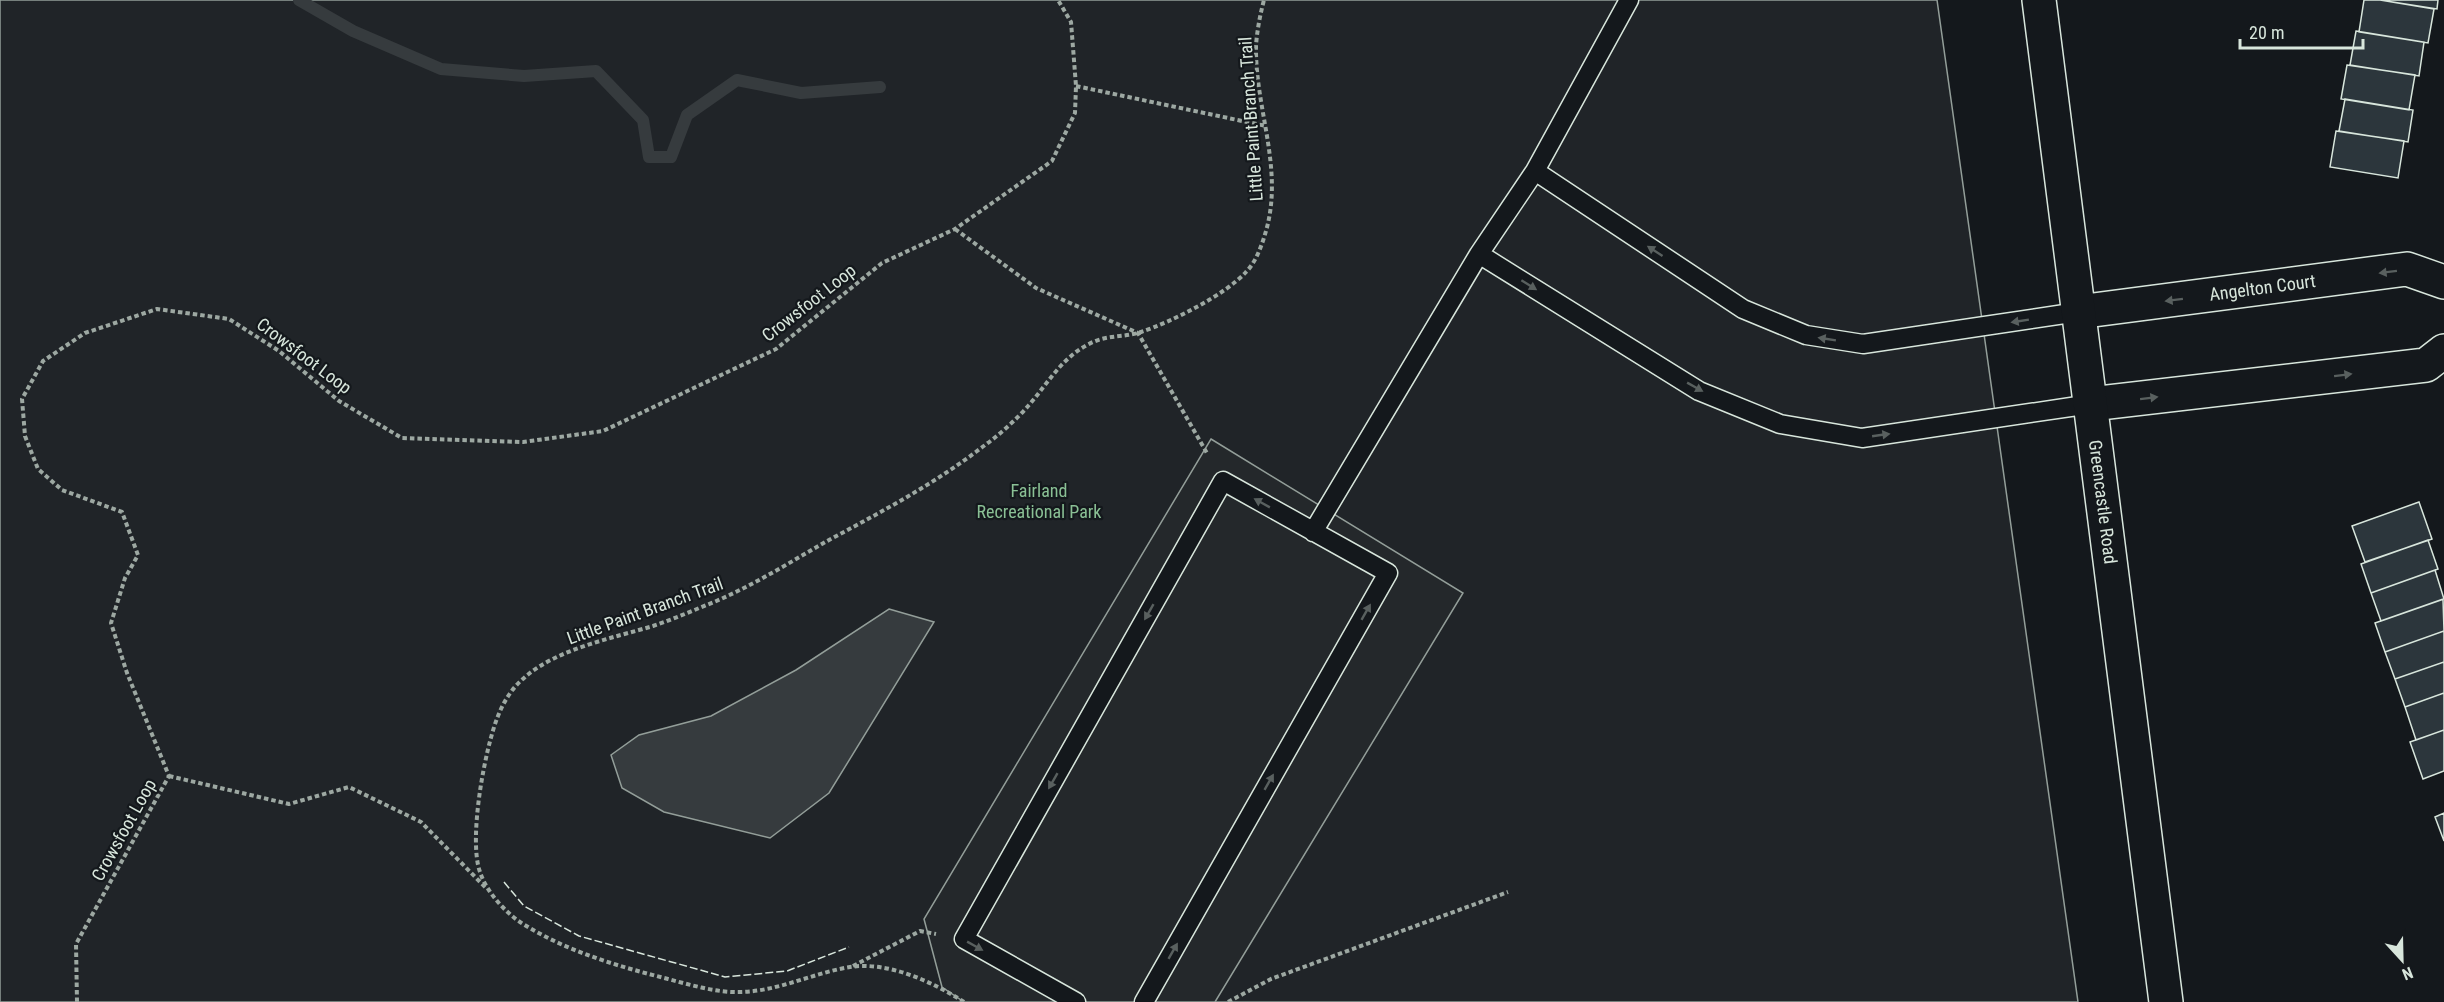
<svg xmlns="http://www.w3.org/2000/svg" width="2444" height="1002" font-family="'Roboto Condensed',sans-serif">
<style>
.green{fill:#202428;stroke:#939e99;stroke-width:1.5}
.parking{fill:#24282b;stroke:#939e99;stroke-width:1.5}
.water{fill:#363b3e;stroke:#939e99;stroke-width:1.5}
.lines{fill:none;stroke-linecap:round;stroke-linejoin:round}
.stream{stroke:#363b3e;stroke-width:12}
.building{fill:#2c363c;stroke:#d8e6dc;stroke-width:1.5}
.service-casing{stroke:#d8e6dc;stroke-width:21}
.minor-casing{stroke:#d8e6dc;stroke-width:36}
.tertiary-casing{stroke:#d8e6dc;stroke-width:36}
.path{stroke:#9da8a2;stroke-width:4;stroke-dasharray:4.5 3;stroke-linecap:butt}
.service{stroke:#14181c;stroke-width:18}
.minor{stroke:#14181c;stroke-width:33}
.tertiary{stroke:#14181c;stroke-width:33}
.fence{stroke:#d8e6dc;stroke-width:1.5;stroke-dasharray:8 3;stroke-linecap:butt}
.oneway{fill:#59605f}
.labels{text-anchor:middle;stroke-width:4.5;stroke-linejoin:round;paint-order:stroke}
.street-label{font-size:18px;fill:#d8e6dc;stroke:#14181c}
.park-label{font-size:18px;fill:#8ac095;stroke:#14181c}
</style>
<rect width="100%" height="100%" fill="#14181c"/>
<path class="green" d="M 0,0 L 1937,0 L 2078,1002 L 0,1002 Z"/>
<path class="parking" d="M 1211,439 L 1463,593 L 1215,1002 L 964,1002 L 942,987 L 924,919 Z"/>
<path class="water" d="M 889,609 L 934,622 L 829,793 L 770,838 L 664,812 L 622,788 L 611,755 L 639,735 L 711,716 L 796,670 Z"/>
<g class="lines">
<path class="stream" d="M 299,0 L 353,31 L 441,69 L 524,76 L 596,71 L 643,120 L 649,157 L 671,157 L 687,115 L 737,80 L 801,93 L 880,87"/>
</g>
<path class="building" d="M 2364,0 L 2380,0 L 2434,9 L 2428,43 L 2359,32 Z
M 2380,0 L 2438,0 L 2437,9 Z
M 2356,31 L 2424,42 L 2419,76 L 2350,65 Z
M 2347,65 L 2415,75 L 2409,110 L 2341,99 Z
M 2345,99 L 2413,110 L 2408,142 L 2339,131 Z
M 2336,131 L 2404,141 L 2398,178 L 2330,167 Z
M 2419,502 L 2432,539 L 2365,562 L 2352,526 Z
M 2428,540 L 2438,569 L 2371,593 L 2361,564 Z
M 2435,570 L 2444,599 L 2381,621 L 2371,593 Z
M 2443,599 L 2444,631 L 2385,652 L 2375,623 Z
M 2444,631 L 2444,662 L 2395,679 L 2385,652 Z
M 2444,662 L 2444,693 L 2405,707 L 2395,679 Z
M 2444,693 L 2444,730 L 2416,740 L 2405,707 Z
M 2444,730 L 2444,771 L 2423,779 L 2410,742 Z
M 2444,813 L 2444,841 L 2435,817 Z"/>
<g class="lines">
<g class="service-casing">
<path id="service" d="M 1535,171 L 1743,309 L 1806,335 L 1863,344 L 2078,312
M 1479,254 L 1699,391 L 1780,424 L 1862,438 L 2091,404
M 1313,532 L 1479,254 L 1535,171 L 1629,0
M 1076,1002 L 964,939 L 1223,481 L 1388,573 L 1144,1002"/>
</g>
<g class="minor-casing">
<g id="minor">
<path id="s1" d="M 2078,312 L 2407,269 L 2444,282"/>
<path d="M 2091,404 L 2426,365 L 2444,351"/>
</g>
</g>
<g class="tertiary-casing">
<g id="tertiary">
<path id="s2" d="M 2039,0 L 2166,1002"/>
</g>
</g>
<path class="path" d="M 1076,86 L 1266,126
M 955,229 L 1036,288 L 1138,333 L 1208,455
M 169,776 L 289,804 L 349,787 L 421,822 L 487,889
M 853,966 L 920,931 L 936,934
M 77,1002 L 76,944 L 169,776 L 127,673 L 111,623 L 125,578 L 138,555 L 122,512 L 62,490 L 38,469 L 25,436 L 22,399 L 43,361 L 85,333 L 157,309 L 229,319 L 279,351 L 339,401 L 402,438 L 523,442 L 603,431 L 776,349 L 882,263 L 955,229 L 1052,161 L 1075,113 L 1076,86 L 1071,22 L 1058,0
M 964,1002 C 933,982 888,961 850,967 C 813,973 779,991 741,992 C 717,993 691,985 668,979 C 617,966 565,951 520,922 C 504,911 486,891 480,872 C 468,839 485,748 498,716 C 504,701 512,688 524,678 C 556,649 613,638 653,626 C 674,619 694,610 714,602 C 754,585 792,561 829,540 C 881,512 934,484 981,448 C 998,436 1016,420 1029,405 C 1048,383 1061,359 1087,345 C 1106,334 1123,338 1141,332 C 1171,322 1225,295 1246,272 C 1256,262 1262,245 1266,231 C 1284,168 1255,109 1256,46 C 1257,31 1260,15 1264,0
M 1228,1002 L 1271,979 L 1508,892"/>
<use href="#service" class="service"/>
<use href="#minor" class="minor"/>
<use href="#tertiary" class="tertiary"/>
<path class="fence" d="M 504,882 L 524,906 L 579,936 L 725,977 L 787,971 L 849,947"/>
</g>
<defs><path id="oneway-solid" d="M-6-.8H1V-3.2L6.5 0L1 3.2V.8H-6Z" transform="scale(1.5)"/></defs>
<g class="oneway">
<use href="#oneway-solid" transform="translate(1655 251) rotate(-147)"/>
<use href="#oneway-solid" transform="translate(2388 272) rotate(173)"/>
<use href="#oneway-solid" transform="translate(1529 285) rotate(32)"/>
<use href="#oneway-solid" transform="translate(2174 300) rotate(173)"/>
<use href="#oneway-solid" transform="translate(2020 321) rotate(171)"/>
<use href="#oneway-solid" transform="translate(1827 339) rotate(-171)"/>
<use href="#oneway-solid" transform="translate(2343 375) rotate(-7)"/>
<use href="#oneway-solid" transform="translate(1695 387) rotate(29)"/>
<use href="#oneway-solid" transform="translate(2149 398) rotate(-7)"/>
<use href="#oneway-solid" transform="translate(1881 435) rotate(-8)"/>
<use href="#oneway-solid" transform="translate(1262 503) rotate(-151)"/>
<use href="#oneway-solid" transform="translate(1149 612) rotate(120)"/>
<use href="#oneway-solid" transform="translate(1366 612) rotate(-60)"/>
<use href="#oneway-solid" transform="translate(1053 781) rotate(120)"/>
<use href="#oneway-solid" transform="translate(1269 782) rotate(-60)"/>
<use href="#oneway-solid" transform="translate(975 946) rotate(29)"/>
<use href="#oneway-solid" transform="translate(1173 951) rotate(-60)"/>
</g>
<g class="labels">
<g class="street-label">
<text transform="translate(1251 119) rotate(-94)" y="6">Little Paint Branch Trail</text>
<text dy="6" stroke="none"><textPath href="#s1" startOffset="186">Angelton Court</textPath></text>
<text transform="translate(809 303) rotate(-38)" y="6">Crowsfoot Loop</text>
<text transform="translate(304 356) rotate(37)" y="6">Crowsfoot Loop</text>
<text dy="6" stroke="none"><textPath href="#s2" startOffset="506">Greencastle Road</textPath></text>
<text transform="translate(645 611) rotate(-20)" y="6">Little Paint Branch Trail</text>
<text transform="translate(124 830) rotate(-61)" y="6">Crowsfoot Loop</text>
</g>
<g class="park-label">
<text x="1039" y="497">Fairland<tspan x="1039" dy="21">Recreational Park</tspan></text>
</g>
</g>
<g transform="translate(2402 960) rotate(158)" stroke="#14181c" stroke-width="4.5" paint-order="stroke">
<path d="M0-4.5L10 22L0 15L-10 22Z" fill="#d8e6dc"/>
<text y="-9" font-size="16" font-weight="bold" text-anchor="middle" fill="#d8e6dc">N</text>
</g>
<path d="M2240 39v9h123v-9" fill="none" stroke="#d8e6dc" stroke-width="3"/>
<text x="2249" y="39" font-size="18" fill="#d8e6dc" stroke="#14181c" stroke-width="4.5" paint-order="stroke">20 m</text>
</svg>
